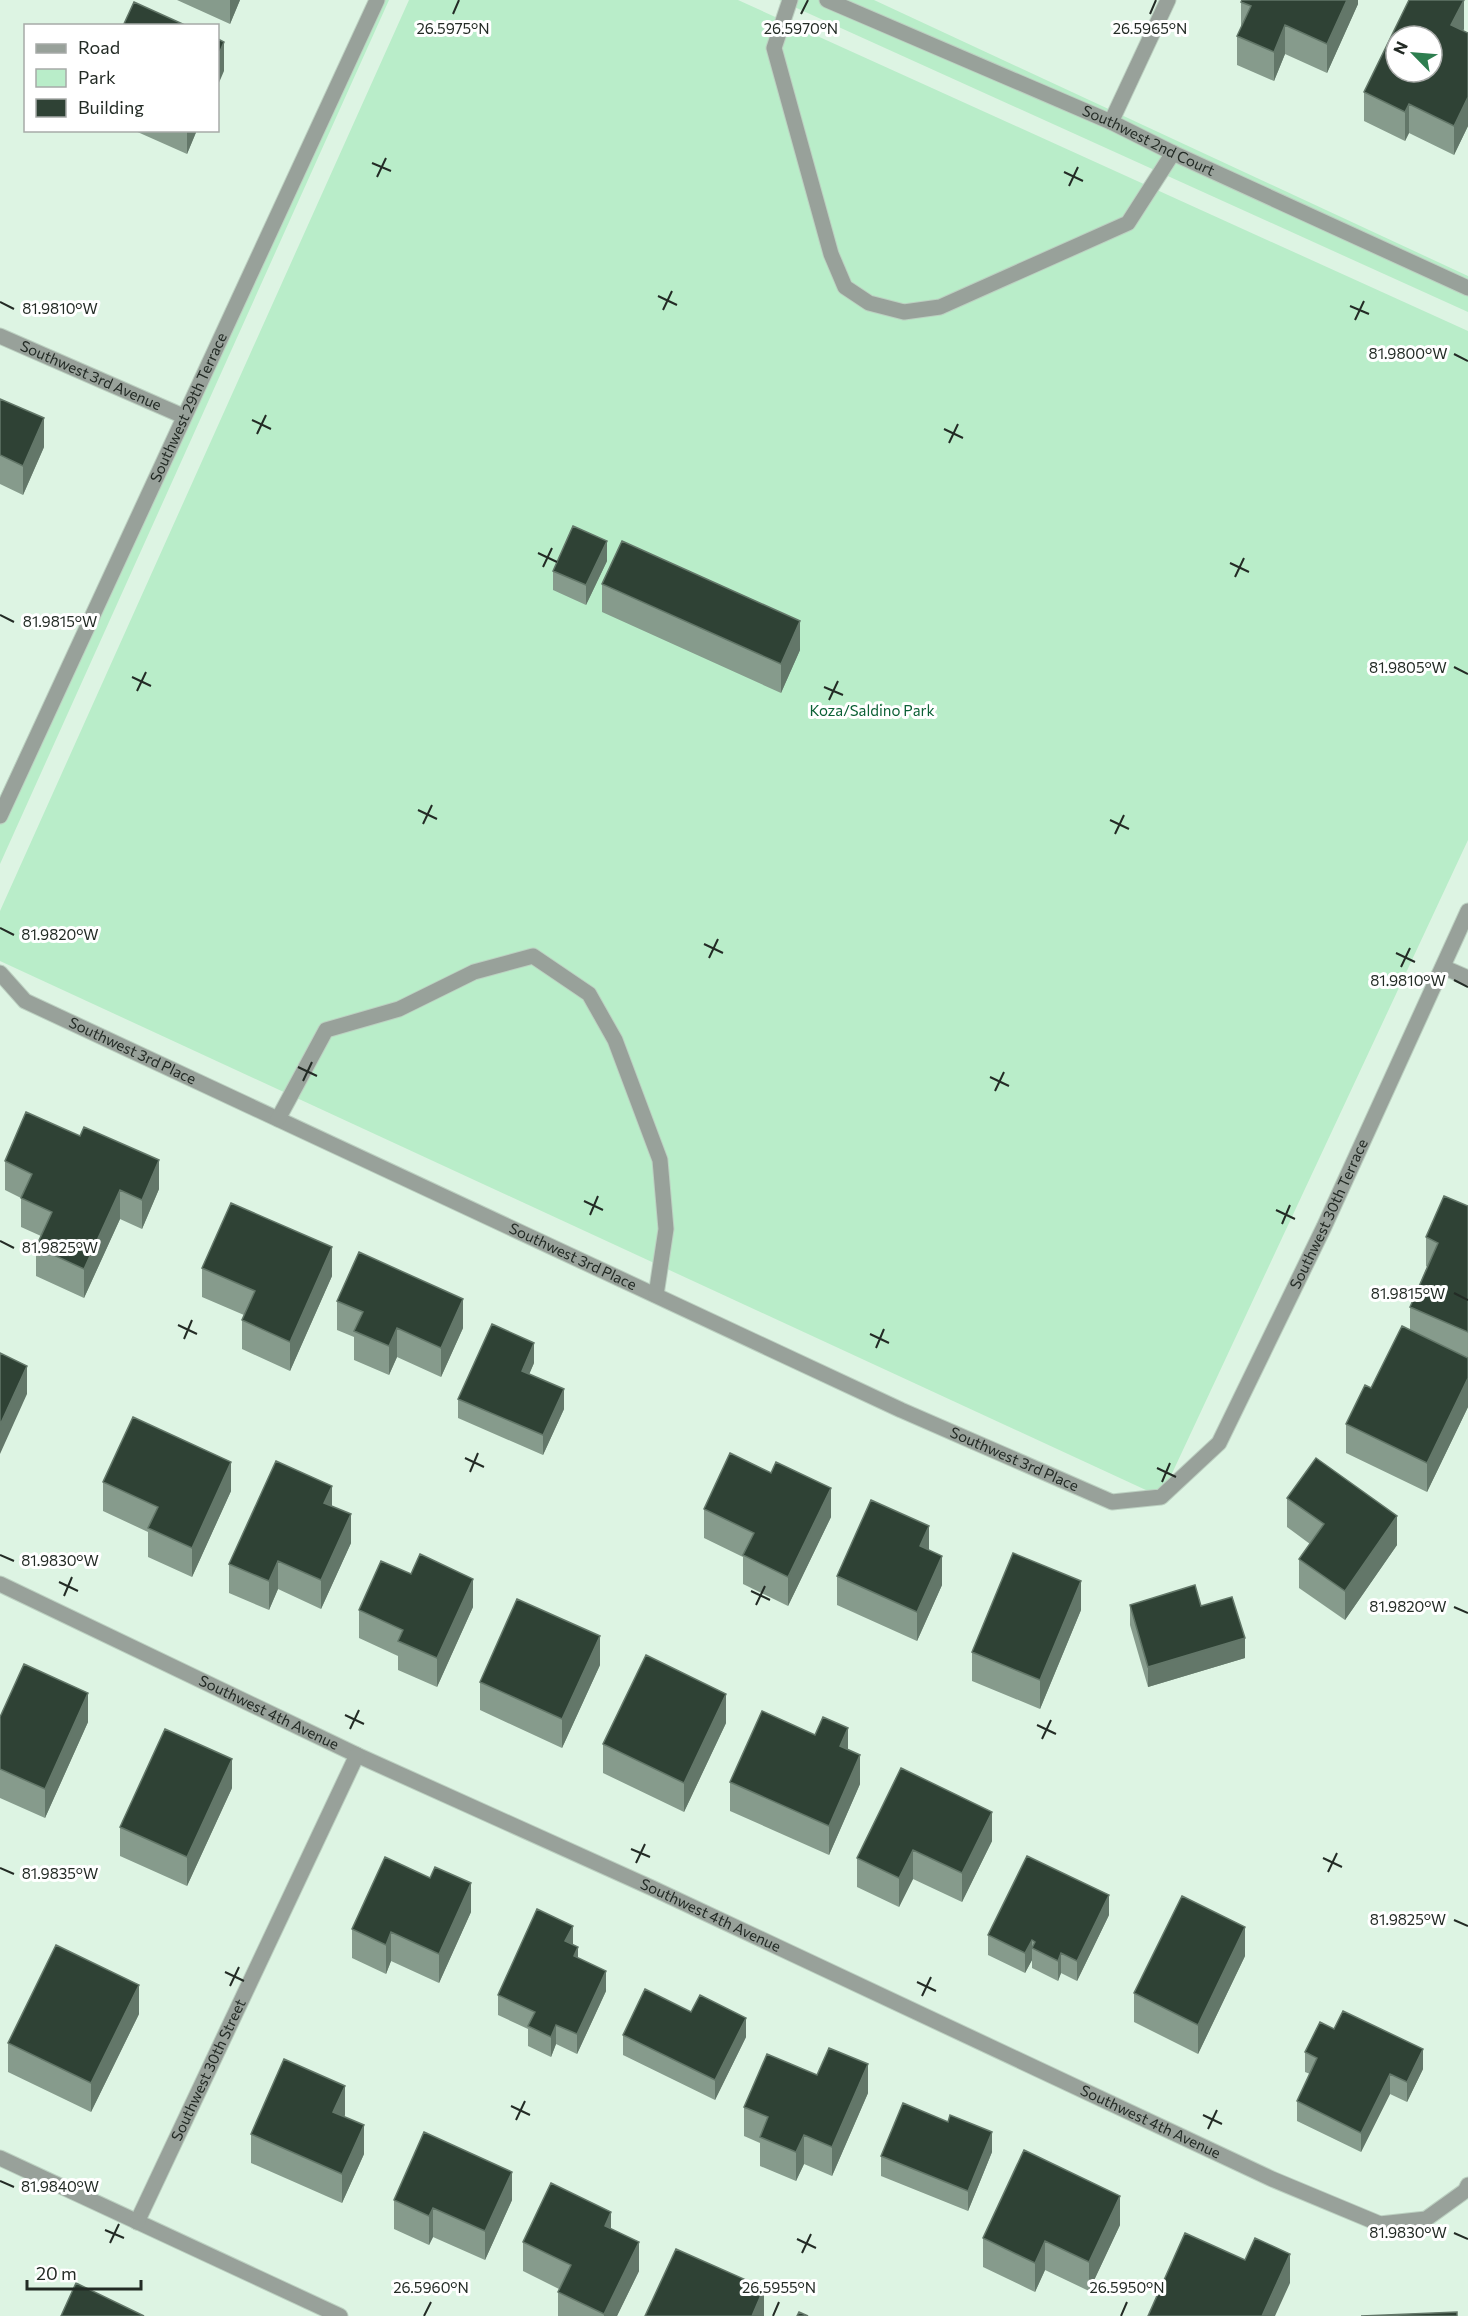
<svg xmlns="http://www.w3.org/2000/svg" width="1468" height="2316" font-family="Commissioner,sans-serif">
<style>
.green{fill:#b9edc9}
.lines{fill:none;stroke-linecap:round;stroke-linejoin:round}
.minor-casing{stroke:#bcd0c1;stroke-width:17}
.minor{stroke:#98a19a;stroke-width:15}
.wall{fill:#869b8c}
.shaded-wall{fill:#637769}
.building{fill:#2f4235;stroke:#637769;stroke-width:1.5;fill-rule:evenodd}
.ticks{fill:none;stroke:#232b25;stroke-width:2}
.labels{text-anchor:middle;stroke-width:6;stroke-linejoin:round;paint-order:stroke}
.street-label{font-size:15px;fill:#232b25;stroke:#fff}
.park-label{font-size:15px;fill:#0b6035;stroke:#fff}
.ticks-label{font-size:15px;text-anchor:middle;fill:#232b25;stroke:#fff;stroke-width:6;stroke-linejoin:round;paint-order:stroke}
</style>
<rect width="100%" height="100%" fill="#ddf4e3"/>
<path class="green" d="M 372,0 L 389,0 L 0,864 L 0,796 Z
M 409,0 L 738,0 L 1468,331 L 1468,840 L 1161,1497 L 0,961 L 0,911 Z
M 779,0 L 874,0 L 1468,276 L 1468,312 Z"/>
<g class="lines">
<g class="minor-casing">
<g id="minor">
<path d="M 790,0 L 774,48 L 831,254 L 845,287 L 869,303 L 904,312 L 940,307 L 1128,223 L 1173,153"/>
<path id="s1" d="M 827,0 L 1111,122 L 1173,153 L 1468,288"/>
<path d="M 1111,122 L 1168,0"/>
<path id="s2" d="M 0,336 L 183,416"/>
<path id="s3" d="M 0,816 L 377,0"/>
<path d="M 1443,967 L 1468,978"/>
<path id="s4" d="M 0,973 L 25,1001 L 901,1410 L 1112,1502 L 1161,1497 L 1219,1443 L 1324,1227 L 1468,911"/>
<path d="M 278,1119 L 326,1030 L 399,1009 L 474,972 L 533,956 L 589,994 L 615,1040 L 660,1160 L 666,1229 L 656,1295"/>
<path id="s5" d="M 0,1584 L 357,1755 L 652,1888 L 1272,2179 L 1380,2224 L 1426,2219 L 1465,2191 L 1468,2185"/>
<path d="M 0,2158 L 340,2316"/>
<path id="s6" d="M 137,2222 L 357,1755"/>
</g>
</g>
<use href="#minor" class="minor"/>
</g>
<path class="wall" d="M 177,0 L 240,0 L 230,24 Z
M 1358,0 L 1358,4 L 1327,73 L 1285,54 L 1274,81 L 1237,65 L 1237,36 L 1241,28 L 1241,2 Z
M 1464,29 L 1463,31 L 1468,33 L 1468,126 L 1454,155 L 1409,133 L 1405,141 L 1364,121 L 1364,92 Z
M 133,130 L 197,130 L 187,154 Z
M 0,399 L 44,447 L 23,495 L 0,484 Z
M 607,561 L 586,605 L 553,590 L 553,571 Z
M 602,584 L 800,650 L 781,693 L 602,612 Z
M 5,1161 L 159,1189 L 142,1229 L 120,1219 L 84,1298 L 36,1276 L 36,1247 L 41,1236 L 21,1227 L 21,1198 L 5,1190 Z
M 1468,1206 L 1468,1407 L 1427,1492 L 1346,1453 L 1346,1424 L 1371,1388 L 1410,1330 L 1410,1307 L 1427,1267 L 1426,1266 L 1426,1237 Z
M 202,1268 L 332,1276 L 290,1371 L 242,1349 L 242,1320 L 244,1315 L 202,1297 Z
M 337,1301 L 463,1328 L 441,1377 L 397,1357 L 389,1375 L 354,1360 L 354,1337 L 337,1330 Z
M 534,1363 L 529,1374 L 564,1409 L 543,1455 L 458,1418 L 458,1399 Z
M 103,1482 L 231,1491 L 192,1577 L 148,1557 L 148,1532 L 103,1511 Z
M 1287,1498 L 1397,1545 L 1345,1620 L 1299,1588 L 1299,1559 L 1310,1544 L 1287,1527 Z
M 332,1506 L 351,1543 L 321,1609 L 278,1589 L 269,1610 L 229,1593 L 229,1564 Z
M 704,1509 L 831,1517 L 788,1606 L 743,1584 L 743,1557 L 704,1538 Z
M 929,1550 L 942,1585 L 917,1641 L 837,1605 L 837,1576 Z
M 411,1574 L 473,1607 L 437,1687 L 398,1670 L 398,1656 L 359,1638 L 359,1610 Z
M 1130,1605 L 1201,1606 L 1245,1658 L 1148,1687 L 1130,1625 Z
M 1081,1610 L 1040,1709 L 972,1681 L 972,1652 Z
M 600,1665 L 562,1748 L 480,1710 L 480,1682 Z
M 0,1717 L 88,1722 L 45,1818 L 0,1798 Z
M 726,1723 L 684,1812 L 603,1773 L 603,1744 Z
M 815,1735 L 848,1750 L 860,1784 L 829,1855 L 730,1811 L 730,1782 Z
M 901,1768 L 992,1841 L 962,1902 L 913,1879 L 899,1907 L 857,1887 L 857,1858 Z
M 232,1788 L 187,1886 L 120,1856 L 120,1827 Z
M 471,1912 L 439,1983 L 391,1961 L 386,1974 L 352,1958 L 352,1929 Z
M 1109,1915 L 1077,1981 L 1061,1973 L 1058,1981 L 1032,1968 L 1032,1960 L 1025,1973 L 988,1955 L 988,1935 Z
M 573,1945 L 578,1958 L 606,1991 L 577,2054 L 556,2044 L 551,2057 L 528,2046 L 528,2029 L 498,2015 L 498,1995 Z
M 1245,1956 L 1198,2054 L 1134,2022 L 1134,1993 Z
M 139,2014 L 91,2112 L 8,2072 L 8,2043 Z
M 623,2035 L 746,2037 L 715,2100 L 623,2055 Z
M 1305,2052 L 1423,2069 L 1407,2102 L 1390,2094 L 1361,2152 L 1297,2121 L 1297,2101 L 1310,2074 L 1305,2072 Z
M 817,2075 L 868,2093 L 832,2176 L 804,2164 L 796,2181 L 760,2166 L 760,2143 L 744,2136 L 744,2107 Z
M 345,2115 L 344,2117 L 364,2154 L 342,2203 L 251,2163 L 251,2134 Z
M 992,2152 L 968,2211 L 881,2176 L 881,2156 Z
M 394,2200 L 512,2200 L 485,2260 L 433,2237 L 429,2245 L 394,2229 Z
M 1120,2225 L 1089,2291 L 1045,2270 L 1035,2292 L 983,2267 L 983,2238 Z
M 611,2229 L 639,2271 L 617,2316 L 558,2316 L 558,2292 L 559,2289 L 523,2271 L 523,2242 Z"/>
<path class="shaded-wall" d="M 230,0 L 240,0 L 230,24 Z
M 1347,0 L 1358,0 L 1358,4 L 1327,73 L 1327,44 Z
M 1464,0 L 1464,29 L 1451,54 L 1451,25 Z
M 1285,25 L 1285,54 L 1274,81 L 1274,52 Z
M 224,42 L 224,71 L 218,85 L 218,56 Z
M 1468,97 L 1468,126 L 1454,155 L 1454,126 Z
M 1409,104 L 1409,133 L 1405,141 L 1405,112 Z
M 187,130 L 197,130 L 187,154 Z
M 44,418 L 44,447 L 23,495 L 23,466 Z
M 607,541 L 607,561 L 586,605 L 586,585 Z
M 800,621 L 800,650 L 781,693 L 781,664 Z
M 159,1160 L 159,1189 L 142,1229 L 142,1200 Z
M 120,1190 L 120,1219 L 84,1298 L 84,1269 Z
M 332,1247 L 332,1276 L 290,1371 L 290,1342 Z
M 463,1299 L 463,1328 L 441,1377 L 441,1348 Z
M 397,1328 L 397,1357 L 389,1375 L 389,1346 Z
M 534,1343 L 534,1363 L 522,1391 L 522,1371 Z
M 27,1366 L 27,1394 L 0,1454 L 0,1425 Z
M 1468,1378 L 1468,1407 L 1427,1492 L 1427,1463 Z
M 564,1389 L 564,1409 L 543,1455 L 543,1435 Z
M 231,1462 L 231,1491 L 192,1577 L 192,1548 Z
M 332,1486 L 332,1515 L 324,1503 Z
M 831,1488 L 831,1517 L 788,1606 L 788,1577 Z
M 351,1514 L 351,1543 L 321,1609 L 321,1580 Z
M 1397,1516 L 1397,1545 L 1345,1620 L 1345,1591 Z
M 929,1526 L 929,1555 L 920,1546 Z
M 942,1556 L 942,1585 L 917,1641 L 917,1612 Z
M 278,1561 L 278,1589 L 269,1610 L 269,1581 Z
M 473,1579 L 473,1607 L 437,1687 L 437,1658 Z
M 1081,1581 L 1081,1610 L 1040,1709 L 1040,1680 Z
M 600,1636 L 600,1665 L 562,1748 L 562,1719 Z
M 1245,1638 L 1245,1658 L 1148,1687 L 1148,1667 Z
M 88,1693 L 88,1722 L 45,1818 L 45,1789 Z
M 726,1694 L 726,1723 L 684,1812 L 684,1783 Z
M 848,1728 L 848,1757 L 840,1746 Z
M 860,1755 L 860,1784 L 829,1855 L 829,1826 Z
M 232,1759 L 232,1788 L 187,1886 L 187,1857 Z
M 992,1812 L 992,1841 L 962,1902 L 962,1873 Z
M 913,1850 L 913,1879 L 899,1907 L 899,1878 Z
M 471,1883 L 471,1912 L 439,1983 L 439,1954 Z
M 1109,1895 L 1109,1915 L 1077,1981 L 1077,1961 Z
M 573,1926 L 573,1946 L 565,1941 Z
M 1245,1927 L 1245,1956 L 1198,2054 L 1198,2025 Z
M 391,1932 L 391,1961 L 386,1974 L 386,1945 Z
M 1032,1940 L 1032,1960 L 1025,1973 L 1025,1953 Z
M 578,1947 L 578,1967 L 574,1956 Z
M 1061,1953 L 1061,1973 L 1058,1981 L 1058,1961 Z
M 606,1971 L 606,1991 L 577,2054 L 577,2034 Z
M 139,1985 L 139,2014 L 91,2112 L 91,2083 Z
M 746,2018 L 746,2037 L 715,2100 L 715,2080 Z
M 556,2025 L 556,2044 L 551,2057 L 551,2037 Z
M 1423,2049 L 1423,2069 L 1407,2102 L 1407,2082 Z
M 868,2064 L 868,2093 L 832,2176 L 832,2147 Z
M 1390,2074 L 1390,2094 L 1361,2152 L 1361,2133 Z
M 345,2086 L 345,2115 L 333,2141 L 333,2112 Z
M 364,2125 L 364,2154 L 342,2203 L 342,2174 Z
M 992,2132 L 992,2152 L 968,2211 L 968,2191 Z
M 804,2135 L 804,2164 L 796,2181 L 796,2152 Z
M 512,2172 L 512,2200 L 485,2260 L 485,2231 Z
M 1120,2196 L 1120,2225 L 1089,2291 L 1089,2262 Z
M 433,2208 L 433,2237 L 429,2245 L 429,2216 Z
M 611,2212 L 611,2241 L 605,2226 Z
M 1045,2241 L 1045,2270 L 1035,2292 L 1035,2263 Z
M 639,2242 L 639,2271 L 617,2316 L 604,2316 L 604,2314 Z
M 1290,2254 L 1290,2283 L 1275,2316 L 1262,2316 Z
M 764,2288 L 764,2316 L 752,2316 Z"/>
<path class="building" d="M 1242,0 L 1347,0 L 1327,44 L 1285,25 L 1274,52 L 1237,36 L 1251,6 L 1241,2 Z
M 1409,0 L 1464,0 L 1451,25 L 1468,33 L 1468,97 L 1454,126 L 1409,104 L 1405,112 L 1364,92 ZM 1396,36 L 1432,36 L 1432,72 L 1396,72 Z
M 134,2 L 187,26 L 123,26 Z
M 218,39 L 224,42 L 218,56 Z
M 0,399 L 44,418 L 23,466 L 0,455 Z
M 573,526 L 607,541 L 586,585 L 553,571 Z
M 622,541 L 800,621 L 781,664 L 602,584 Z
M 26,1112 L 80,1136 L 84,1127 L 159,1160 L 142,1200 L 120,1190 L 84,1269 L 36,1247 L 52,1212 L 21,1198 L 32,1174 L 5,1161 Z
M 1444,1196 L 1468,1206 L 1468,1332 L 1410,1307 L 1438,1243 L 1426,1237 Z
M 231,1203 L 332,1247 L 290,1342 L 242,1320 L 255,1291 L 202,1268 Z
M 359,1252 L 463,1299 L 441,1348 L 397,1328 L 389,1346 L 354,1331 L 363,1312 L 337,1301 Z
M 492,1324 L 534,1343 L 522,1371 L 564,1389 L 543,1435 L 458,1399 Z
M 1402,1326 L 1468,1358 L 1468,1378 L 1427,1463 L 1346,1424 L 1365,1385 L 1371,1388 Z
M 0,1353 L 27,1366 L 0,1425 Z
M 133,1417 L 231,1462 L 192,1548 L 148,1528 L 158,1507 L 103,1482 Z
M 730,1453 L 771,1473 L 776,1462 L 831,1488 L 788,1577 L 743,1555 L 754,1533 L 704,1509 Z
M 1316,1458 L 1397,1516 L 1345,1591 L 1299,1559 L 1324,1524 L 1287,1498 Z
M 276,1461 L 332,1486 L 324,1503 L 351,1514 L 321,1580 L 278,1561 L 269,1581 L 229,1564 Z
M 871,1500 L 929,1526 L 920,1546 L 942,1556 L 917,1612 L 837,1576 Z
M 1013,1553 L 1081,1581 L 1040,1680 L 972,1652 Z
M 420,1554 L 473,1579 L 437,1658 L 398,1641 L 403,1630 L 359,1610 L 381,1561 L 411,1574 Z
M 1195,1585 L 1201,1606 L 1232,1597 L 1245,1638 L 1148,1667 L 1130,1605 Z
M 517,1599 L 600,1636 L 562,1719 L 480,1682 Z
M 646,1655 L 726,1694 L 684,1783 L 603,1744 Z
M 24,1664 L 88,1693 L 45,1789 L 0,1769 L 0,1717 Z
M 762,1711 L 815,1735 L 823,1717 L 848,1728 L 840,1746 L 860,1755 L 829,1826 L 730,1782 Z
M 165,1729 L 232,1759 L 187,1857 L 120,1827 Z
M 901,1768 L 992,1812 L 962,1873 L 913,1850 L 899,1878 L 857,1858 Z
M 1027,1856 L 1109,1895 L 1077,1961 L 1061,1953 L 1058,1961 L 1032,1948 L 1035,1942 L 1032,1940 L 1025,1953 L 988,1935 Z
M 385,1857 L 430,1878 L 435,1867 L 471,1883 L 439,1954 L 391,1932 L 386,1945 L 352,1929 Z
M 1182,1896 L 1245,1927 L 1198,2025 L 1134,1993 Z
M 537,1909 L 573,1926 L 565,1941 L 578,1947 L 574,1956 L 606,1971 L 577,2034 L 556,2025 L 551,2037 L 528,2026 L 535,2012 L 498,1995 Z
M 56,1945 L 139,1985 L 91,2083 L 8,2043 Z
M 645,1989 L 691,2012 L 700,1995 L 746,2018 L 715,2080 L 623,2035 Z
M 1343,2011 L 1423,2049 L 1407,2082 L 1390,2074 L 1361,2133 L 1297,2101 L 1317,2058 L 1305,2052 L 1320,2022 L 1334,2029 Z
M 829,2048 L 868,2064 L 832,2147 L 804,2135 L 796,2152 L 760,2137 L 768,2117 L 744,2107 L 767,2054 L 817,2075 Z
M 284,2059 L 345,2086 L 333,2112 L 364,2125 L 342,2174 L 251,2134 Z
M 903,2103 L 948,2122 L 950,2115 L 992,2132 L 968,2191 L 881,2156 Z
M 424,2132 L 512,2172 L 485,2231 L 433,2208 L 429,2216 L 394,2200 Z
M 1024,2150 L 1120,2196 L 1089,2262 L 1045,2241 L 1035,2263 L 983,2238 Z
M 551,2183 L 611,2212 L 605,2226 L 639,2242 L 604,2314 L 558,2292 L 571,2265 L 523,2242 Z
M 1185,2233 L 1245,2260 L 1255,2238 L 1290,2254 L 1262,2316 L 1148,2316 Z
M 676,2249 L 764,2288 L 752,2316 L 645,2316 Z
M 76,2283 L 144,2316 L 61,2316 Z
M 799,2312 L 808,2316 L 797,2316 Z
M 1457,2312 L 1457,2316 L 1361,2316 Z"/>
<path class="ticks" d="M 453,14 L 459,0M 801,14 L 808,0M 1150,14 L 1156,0M 372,163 L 391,171M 1064,172 L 1083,181M 377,177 L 386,158M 1069,186 L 1078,167M 658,296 L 677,305M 0,302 L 14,309M 1350,306 L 1369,314M 663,310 L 672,291M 1355,320 L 1364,301M 1454,354 L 1468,361M 252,420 L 271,429M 944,429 L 963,438M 257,434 L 266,415M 949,443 L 958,424M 538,553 L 557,562M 1230,563 L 1249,572M 543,567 L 552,548M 1235,577 L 1244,558M 0,615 L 14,622M 1454,667 L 1468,674M 132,677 L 151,686M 824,687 L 843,695M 137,691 L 146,672M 829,700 L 838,681M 418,810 L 437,819M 1110,820 L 1129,829M 423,824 L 432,805M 1115,834 L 1124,815M 0,928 L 14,935M 704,944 L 723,953M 1396,953 L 1415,962M 709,958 L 718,939M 1401,967 L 1410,948M 1454,980 L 1468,987M 298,1067 L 317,1076M 990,1077 L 1009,1086M 303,1081 L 312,1062M 995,1091 L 1004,1072M 584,1201 L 603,1210M 1276,1210 L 1295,1219M 590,1215 L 598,1196M 1282,1224 L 1290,1205M 0,1241 L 14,1248M 1454,1293 L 1468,1300M 178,1325 L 197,1334M 870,1334 L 889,1343M 184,1339 L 192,1320M 876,1348 L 884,1329M 465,1458 L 484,1467M 1157,1468 L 1176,1477M 470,1472 L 478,1453M 1162,1482 L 1170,1463M 0,1555 L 14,1561M 59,1582 L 78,1591M 751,1591 L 770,1600M 64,1596 L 72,1577M 756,1605 L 765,1586M 1454,1607 L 1468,1613M 345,1715 L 364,1724M 1037,1725 L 1056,1734M 350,1729 L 359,1710M 1042,1739 L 1051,1720M 631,1849 L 650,1857M 1323,1858 L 1342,1867M 636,1863 L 645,1844M 0,1868 L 14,1874M 1328,1872 L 1337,1853M 1454,1920 L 1468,1926M 225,1972 L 244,1981M 917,1982 L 936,1991M 230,1986 L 239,1967M 922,1996 L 931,1977M 511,2106 L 530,2115M 1203,2115 L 1222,2124M 516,2120 L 525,2101M 1208,2129 L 1217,2110M 0,2181 L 14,2187M 105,2230 L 124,2238M 1454,2233 L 1468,2239M 797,2239 L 816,2248M 110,2243 L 119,2224M 802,2253 L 811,2234M 424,2316 L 431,2302M 773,2316 L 779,2302M 1121,2316 L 1127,2302"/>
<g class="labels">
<g class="street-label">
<text dy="5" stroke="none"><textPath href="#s1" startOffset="351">Southwest 2nd Court</textPath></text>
<text dy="5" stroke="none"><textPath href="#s2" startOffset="99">Southwest 3rd Avenue</textPath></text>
<text dy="5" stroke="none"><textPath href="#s3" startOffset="450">Southwest 29th Terrace</textPath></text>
<text dy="5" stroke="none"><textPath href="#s4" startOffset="156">Southwest 3rd Place</textPath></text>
<text dy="5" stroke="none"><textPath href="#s4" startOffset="1617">Southwest 30th Terrace</textPath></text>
<text dy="5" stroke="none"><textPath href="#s4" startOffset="642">Southwest 3rd Place</textPath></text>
<text dy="5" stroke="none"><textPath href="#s4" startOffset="1128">Southwest 3rd Place</textPath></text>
<text dy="5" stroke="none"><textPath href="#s5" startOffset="298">Southwest 4th Avenue</textPath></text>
<text dy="5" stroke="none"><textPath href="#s5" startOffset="784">Southwest 4th Avenue</textPath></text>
<text dy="5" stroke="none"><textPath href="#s6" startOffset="168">Southwest 30th Street</textPath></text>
<text dy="5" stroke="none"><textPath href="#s5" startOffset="1270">Southwest 4th Avenue</textPath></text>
</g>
<g class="park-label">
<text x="872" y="716">Koza/Saldino Park</text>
</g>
</g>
<g class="ticks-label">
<text x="453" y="34">26.5975°N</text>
<text x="801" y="34">26.5970°N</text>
<text x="1150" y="34">26.5965°N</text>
<text x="60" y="314">81.9810°W</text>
<text x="1408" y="359">81.9800°W</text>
<text x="60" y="627">81.9815°W</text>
<text x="1408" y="673">81.9805°W</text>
<text x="60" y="940">81.9820°W</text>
<text x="1408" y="986">81.9810°W</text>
<text x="60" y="1253">81.9825°W</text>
<text x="1408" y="1299">81.9815°W</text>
<text x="60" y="1566">81.9830°W</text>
<text x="1408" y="1612">81.9820°W</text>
<text x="60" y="1879">81.9835°W</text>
<text x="1408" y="1925">81.9825°W</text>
<text x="60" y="2192">81.9840°W</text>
<text x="1408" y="2238">81.9830°W</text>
<text x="431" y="2293">26.5960°N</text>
<text x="779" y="2293">26.5955°N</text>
<text x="1127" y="2293">26.5950°N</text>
</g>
<rect x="24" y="24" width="195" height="108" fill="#ffffff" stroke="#a7aaa8" stroke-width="1.5"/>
<rect x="36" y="44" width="30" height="9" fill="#98a19a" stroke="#a7aaa8" stroke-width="1.5"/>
<text x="78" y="54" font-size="18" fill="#232b25">Road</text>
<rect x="36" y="69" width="30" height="18" fill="#b9edc9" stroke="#a7aaa8" stroke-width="1.5"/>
<text x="78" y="84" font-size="18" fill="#232b25">Park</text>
<rect x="36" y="99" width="30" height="18" fill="#2f4235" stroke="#a7aaa8" stroke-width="1.5"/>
<text x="78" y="114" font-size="18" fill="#232b25">Building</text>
<g transform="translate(1414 54) rotate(295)"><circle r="28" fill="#ffffff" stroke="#a7aaa8" stroke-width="1.5"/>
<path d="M0-4.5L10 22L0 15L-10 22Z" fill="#2d7e4f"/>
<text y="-9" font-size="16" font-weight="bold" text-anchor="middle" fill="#232b25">N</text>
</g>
<path d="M27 2280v9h114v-9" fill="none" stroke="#232b25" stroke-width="3"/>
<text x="36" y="2280" font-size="18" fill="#232b25" stroke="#ffffff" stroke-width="4.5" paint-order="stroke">20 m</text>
</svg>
